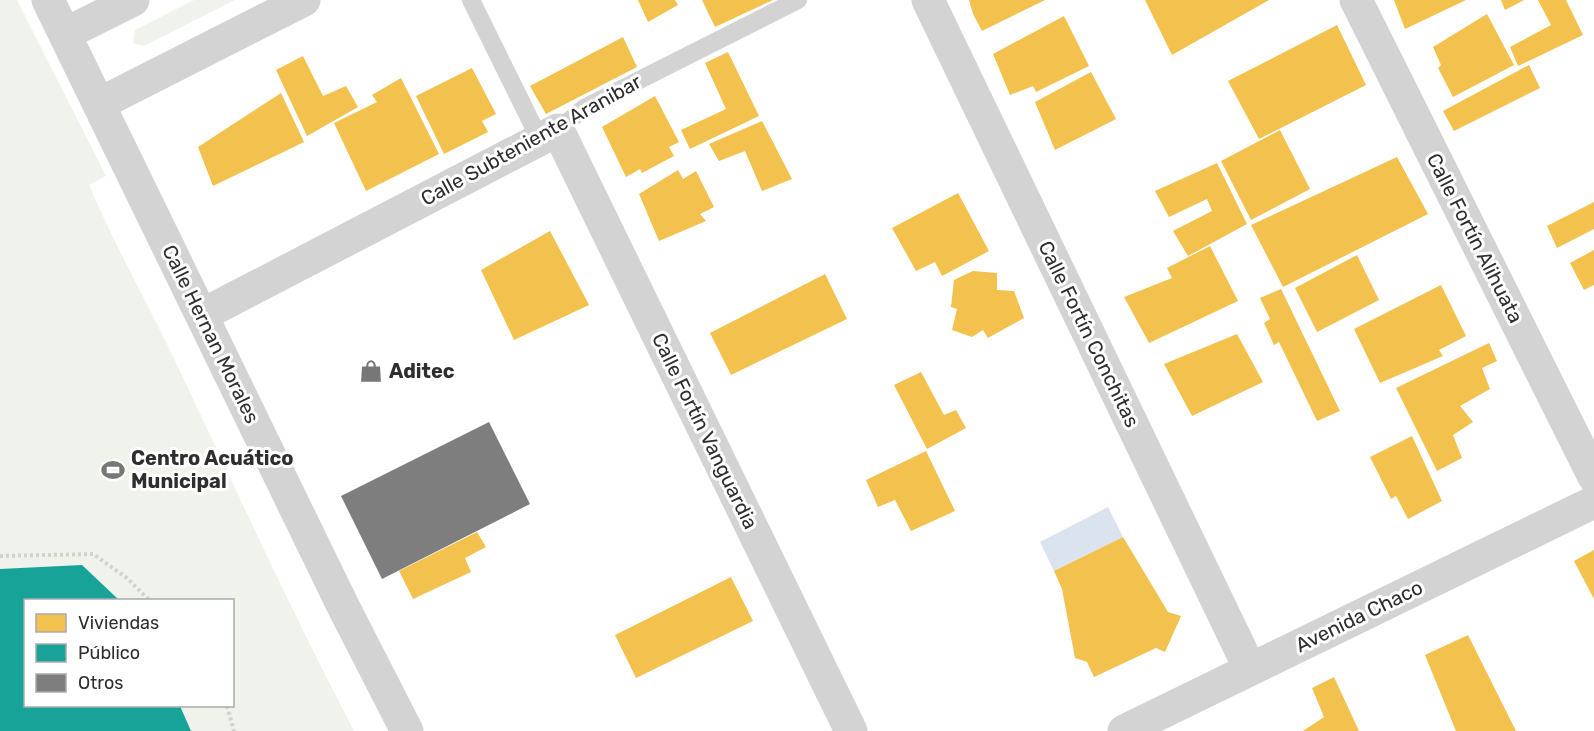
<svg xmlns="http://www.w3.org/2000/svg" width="1594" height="731" font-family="Rubik,sans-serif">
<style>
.green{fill:#eff3ec;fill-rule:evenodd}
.water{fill:#dbe4ee}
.homes{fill:#f2c14e}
.public{fill:#17a398}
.building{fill:#7e7e7e}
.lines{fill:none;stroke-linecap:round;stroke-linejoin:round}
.path{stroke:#d2d2d2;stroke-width:4;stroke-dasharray:3 3;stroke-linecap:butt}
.lane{stroke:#d3d3d3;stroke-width:18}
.street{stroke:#d3d3d3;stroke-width:33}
.labels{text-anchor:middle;stroke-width:6;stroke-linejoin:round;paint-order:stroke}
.street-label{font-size:20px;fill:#2e2e2e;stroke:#fff}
.poi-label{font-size:20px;font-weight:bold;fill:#2e2e2e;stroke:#fff;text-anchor:start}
</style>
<rect width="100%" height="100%" fill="#fff"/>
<path class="green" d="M 0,0 L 17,0 L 106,176 L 89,185 C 116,248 150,308 179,369 C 236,490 292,612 354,731 L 0,731 ZM 26,600 L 232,600 L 232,706 L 26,706 Z
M 194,0 L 235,0 L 144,46 L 133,43 L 135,30 Z"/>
<path class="water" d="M 1108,507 L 1123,537 L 1054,571 L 1040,542 Z"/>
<path class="homes" d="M 638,0 L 675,0 L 678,5 L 648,22 Z
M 702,0 L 773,0 L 715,27 Z
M 969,0 L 1045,0 L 982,31 L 973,14 Z
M 1145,0 L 1269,0 L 1172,55 Z
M 1394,0 L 1466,0 L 1405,29 Z
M 1501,0 L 1524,0 L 1505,10 Z
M 1538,0 L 1566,0 L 1583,35 L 1518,66 L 1510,47 L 1551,25 Z
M 1487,14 L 1514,65 L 1453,97 L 1438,68 L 1441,65 L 1433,47 Z
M 1064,16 L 1089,66 L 1036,92 L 1033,86 L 1010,95 L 993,54 Z
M 1337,25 L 1366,85 L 1259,139 L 1228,81 Z
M 623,37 L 637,67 L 546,114 L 530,86 Z
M 728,52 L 759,116 L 690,149 L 681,130 L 726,109 L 705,63 Z
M 303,56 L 323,96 L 346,86 L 358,107 L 307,136 L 276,70 Z
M 1529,65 L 1540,88 L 1454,131 L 1443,111 Z
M 472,68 L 496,114 L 482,121 L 488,132 L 444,154 L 416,96 Z
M 1091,72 L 1116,119 L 1055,150 L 1035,102 Z
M 401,78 L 439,154 L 366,191 L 334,123 L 377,102 L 372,95 Z
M 281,93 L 304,142 L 213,186 L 198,147 Z
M 655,96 L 679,142 L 669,147 L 674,156 L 642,173 L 640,169 L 626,177 L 602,127 Z
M 762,121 L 792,179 L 762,191 L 745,151 L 719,161 L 709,144 Z
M 1280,130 L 1310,189 L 1251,220 L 1221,161 Z
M 1397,157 L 1428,214 L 1283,287 L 1251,225 Z
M 1217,163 L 1247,224 L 1188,256 L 1173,231 L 1212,211 L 1207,199 L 1169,217 L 1155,191 Z
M 678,170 L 683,179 L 696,171 L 714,207 L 700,214 L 706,221 L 659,241 L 639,194 Z
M 958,193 L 989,251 L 942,276 L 935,262 L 916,271 L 892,228 Z
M 1594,202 L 1594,229 L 1557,248 L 1547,226 Z
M 550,231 L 589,305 L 514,340 L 481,270 Z
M 1210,246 L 1238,301 L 1149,343 L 1124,297 L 1172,278 L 1167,268 Z
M 1594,250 L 1594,285 L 1584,290 L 1570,263 Z
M 1357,255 L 1379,300 L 1317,332 L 1295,288 Z
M 973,271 L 997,273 L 997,290 L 1014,291 L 1024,318 L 988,338 L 983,330 L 972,337 L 952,330 L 957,309 L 951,307 L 954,280 Z
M 825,274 L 847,319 L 731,375 L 710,333 Z
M 1441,285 L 1466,336 L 1439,350 L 1443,356 L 1380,383 L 1354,329 Z
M 1281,289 L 1340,411 L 1317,421 L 1279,342 L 1274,345 L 1264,323 L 1270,319 L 1260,298 Z
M 1237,334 L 1263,382 L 1192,416 L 1164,364 Z
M 1489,343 L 1497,361 L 1482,368 L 1490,389 L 1460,406 L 1473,422 L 1453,435 L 1462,458 L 1437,471 L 1396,388 Z
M 921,372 L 944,415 L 956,410 L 966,428 L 927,449 L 894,385 Z
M 1412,436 L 1442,501 L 1408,519 L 1396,496 L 1391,499 L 1370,457 Z
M 926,451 L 955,511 L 911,531 L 895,500 L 878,507 L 866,480 Z
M 477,532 L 486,547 L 465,558 L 471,572 L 413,599 L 399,571 Z
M 1123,537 L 1168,612 L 1181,616 L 1165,652 L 1156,648 L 1094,677 L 1087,662 L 1075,658 L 1062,589 L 1054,571 Z
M 1594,550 L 1594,599 L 1574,561 Z
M 731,577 L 753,621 L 636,678 L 615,635 Z
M 1468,635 L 1516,731 L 1456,731 L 1425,655 Z
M 1334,677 L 1359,731 L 1303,731 L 1324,717 L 1312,688 Z"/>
<path class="public" d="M 82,565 L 119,600 L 26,600 L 26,706 L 180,706 L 191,731 L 0,731 L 0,569 Z"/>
<path class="building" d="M 489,422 L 530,504 L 382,579 L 341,496 Z"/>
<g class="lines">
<path class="path" d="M 0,556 L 93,554 L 127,578 L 149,600
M 227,706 L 234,731"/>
<path class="lane" d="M 471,0 L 540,140
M 558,130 L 584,108 L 798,0"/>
<path class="street" d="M 48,0 L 343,606 L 407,731
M 928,0 L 1250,669
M 1356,0 L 1594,477
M 65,34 L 133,0
M 99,104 L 304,0
M 202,315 L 558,130 L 851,731
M 1124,731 L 1594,502"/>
</g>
<defs>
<g id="shop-bare" transform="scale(1.8)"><path d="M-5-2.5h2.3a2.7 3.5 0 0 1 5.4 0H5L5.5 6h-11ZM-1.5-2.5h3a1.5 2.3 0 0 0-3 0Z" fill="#777" stroke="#fff" stroke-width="2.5" paint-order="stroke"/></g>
<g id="stadium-bare" transform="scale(1.8)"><path d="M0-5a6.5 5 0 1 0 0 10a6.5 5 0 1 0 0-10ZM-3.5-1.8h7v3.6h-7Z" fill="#777" stroke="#fff" stroke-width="2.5" paint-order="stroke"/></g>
</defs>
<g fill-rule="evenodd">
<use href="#shop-bare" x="371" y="371"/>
<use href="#stadium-bare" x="113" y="470"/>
</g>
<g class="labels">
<g class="street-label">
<text transform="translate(531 140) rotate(-29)" y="7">Calle Subteniente Aranibar</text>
<text transform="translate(1475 238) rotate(63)" y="7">Calle Fortín Alihuata</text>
<text transform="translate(211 334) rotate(64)" y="7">Calle Hernan Morales</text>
<text transform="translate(1089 334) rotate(64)" y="7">Calle Fortín Conchitas</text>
<text transform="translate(705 431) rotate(64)" y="7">Calle Fortín Vanguardia</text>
<text transform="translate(1359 616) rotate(-26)" y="7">Avenida Chaco</text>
</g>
<g class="poi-label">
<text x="389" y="378">Aditec</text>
<text x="131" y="465">Centro Acuático<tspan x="131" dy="23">Municipal</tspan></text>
</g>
</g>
<rect x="24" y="599" width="210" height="108" fill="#ffffff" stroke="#ababab" stroke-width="1.5"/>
<rect x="36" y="614" width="30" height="18" fill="#f2c14e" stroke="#ababab" stroke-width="1.5"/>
<text x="78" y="629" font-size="18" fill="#2e2e2e">Viviendas</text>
<rect x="36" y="644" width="30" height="18" fill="#17a398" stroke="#ababab" stroke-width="1.5"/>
<text x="78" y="659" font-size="18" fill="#2e2e2e">Público</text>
<rect x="36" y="674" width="30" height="18" fill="#7e7e7e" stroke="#ababab" stroke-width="1.5"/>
<text x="78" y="689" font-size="18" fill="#2e2e2e">Otros</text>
</svg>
